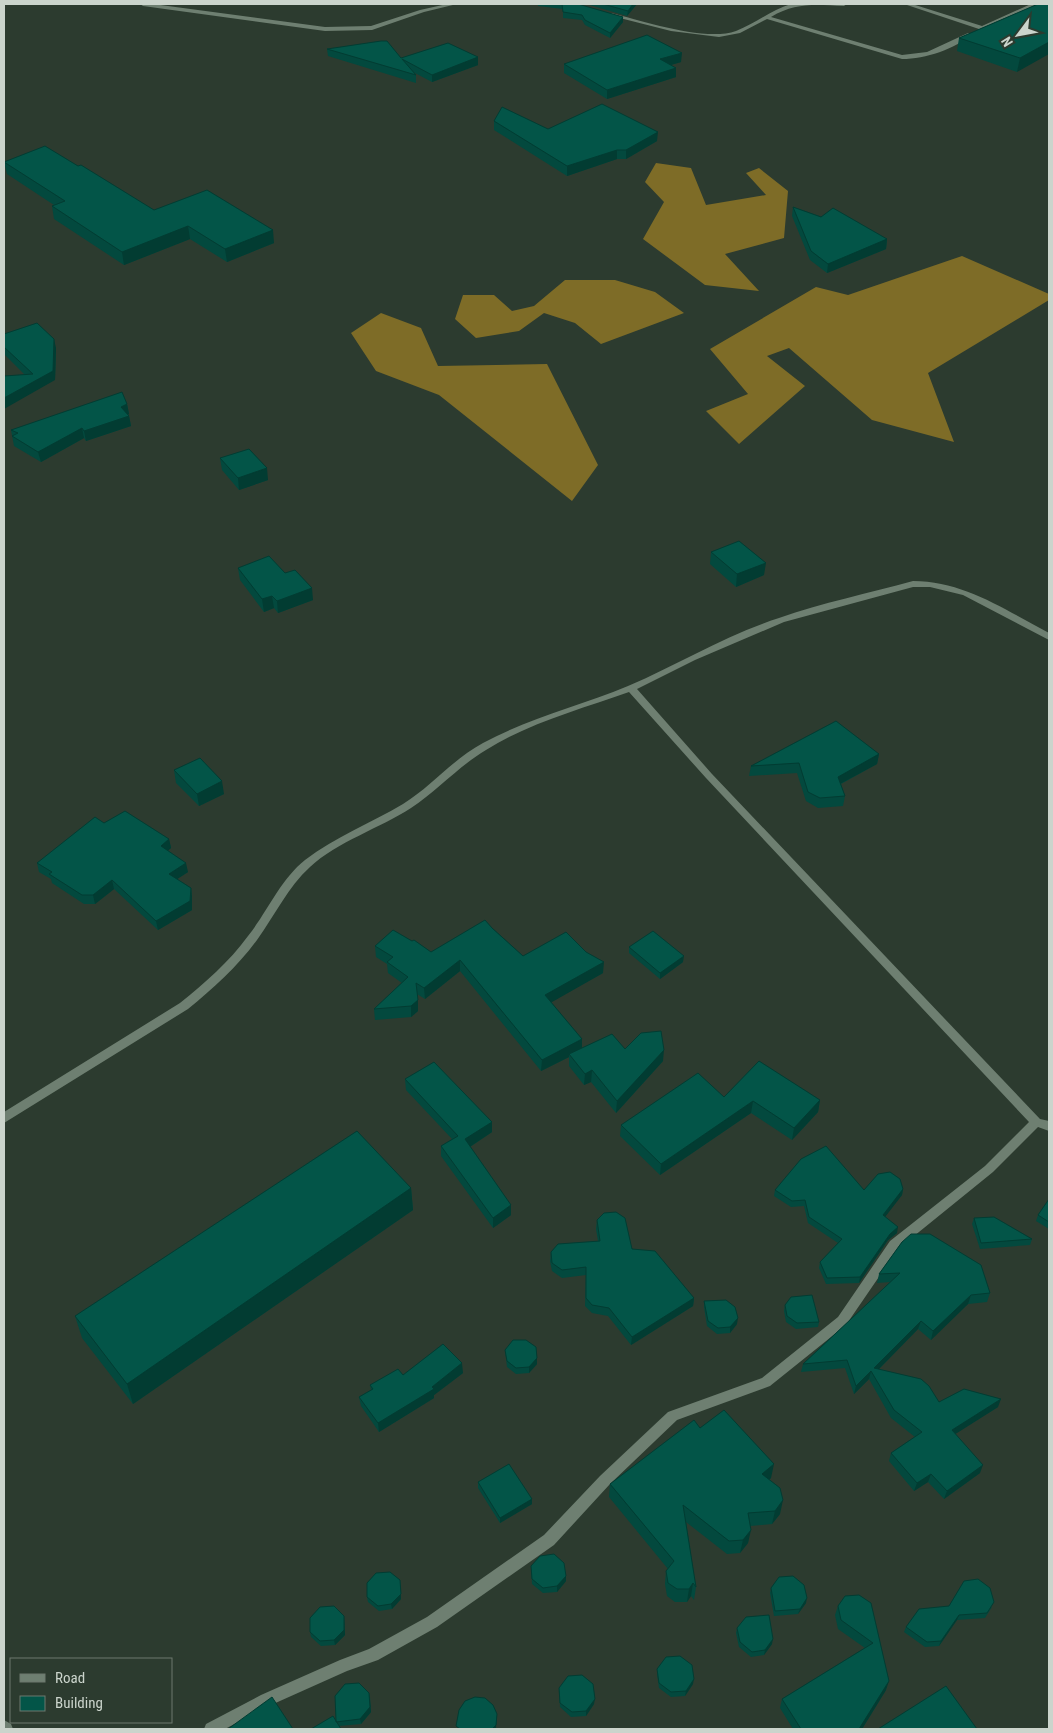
<svg xmlns="http://www.w3.org/2000/svg" width="1053" height="1733" font-family="'Roboto Condensed',sans-serif">
<style>
.forest{fill:#7e6c27}
.lines{fill:none;stroke-linecap:round;stroke-linejoin:round}
.minor{fill:#6e7f71;fill-rule:evenodd}
.wall{fill:#03493e}
.shaded-wall{fill:#023c32}
.building{fill:#035548;stroke:#023c32}
</style>
<rect width="100%" height="100%" fill="#2c3b2f"/>
<path class="forest" d="M 656,163 L 691,168 L 706,205 L 766,195 L 746,173 L 759,168 L 788,191 L 784,238 L 725,254 L 759,291 L 705,285 L 643,239 L 664,202 L 645,182 Z
M 962,256 L 1049,294 L 1049,300 L 928,373 L 954,442 L 872,420 L 789,348 L 767,356 L 805,386 L 739,444 L 706,411 L 748,394 L 710,349 L 816,287 L 848,295 Z
M 565,280 L 615,280 L 655,292 L 684,313 L 601,344 L 575,323 L 544,313 L 519,331 L 476,338 L 455,319 L 463,295 L 494,295 L 512,311 L 534,306 Z
M 381,313 L 421,328 L 438,366 L 547,364 L 598,465 L 572,501 L 439,395 L 376,371 L 351,333 Z"/>
<g class="lines">
<path class="minor" d="M 140,4 L 153,4 L 325,27 L 371,26 L 420,10 L 447,4 L 457,4 L 424,12 L 372,30 L 325,31 L 143,6 Z
M 791,4 L 847,4 L 844,6 C 816,5 796,2 771,17 L 902,55 L 927,52 L 968,33 L 973,34 C 954,49 926,59 902,59 L 767,19 L 740,33 L 719,37 L 671,31 L 608,15 L 611,13 C 643,21 705,42 736,31 C 755,24 771,10 791,4 Z
M 904,4 L 912,4 L 982,26 L 1031,4 L 1038,4 L 982,30 Z
M 913,581 C 964,581 1005,610 1049,633 L 1049,640 L 963,595 L 930,587 L 913,587 L 784,622 L 695,660 L 637,689 L 712,774 L 1040,1119 L 1049,1121 L 1049,1131 L 1038,1127 L 993,1172 L 898,1249 L 846,1325 L 770,1386 L 677,1420 L 610,1484 L 554,1545 L 437,1627 L 378,1660 L 347,1671 L 271,1705 L 225,1729 L 204,1729 L 206,1724 L 261,1695 L 340,1660 L 369,1649 L 427,1617 L 544,1535 L 600,1476 L 668,1412 L 762,1378 L 838,1317 L 890,1241 L 985,1166 L 1029,1122 L 706,778 L 629,692 C 581,709 529,723 486,750 C 459,766 438,790 411,808 C 380,828 337,842 310,867 C 288,887 275,915 257,940 C 238,966 213,989 188,1009 L 4,1123 L 4,1112 L 180,1003 C 205,983 229,962 248,936 C 268,911 280,880 305,860 C 335,837 371,823 403,804 C 432,786 453,759 483,743 C 529,718 580,706 628,686 C 679,664 726,635 779,618 C 822,603 869,593 913,581 Z
M 4,1720 L 11,1724 L 13,1729 L 4,1729 Z"/>
</g>
<path class="wall" d="M 538,4 L 578,4 L 623,17 L 623,22 L 610,38 L 585,25 L 582,20 L 563,18 L 563,9 L 538,6 Z
M 586,4 L 637,4 L 627,16 Z
M 1038,4 L 1017,72 L 957,51 L 959,38 Z
M 327,49 L 401,58 L 478,65 L 432,82 L 413,72 L 416,75 L 416,83 L 328,56 Z
M 681,62 L 671,65 L 676,77 L 607,99 L 564,73 L 564,64 Z
M 494,121 L 548,129 L 657,141 L 626,159 L 617,159 L 567,176 L 494,130 Z
M 4,162 L 78,166 L 154,210 L 274,243 L 227,262 L 190,239 L 124,265 L 54,219 L 52,206 L 54,205 L 7,174 Z
M 793,207 L 887,239 L 886,249 L 827,273 L 810,260 L 792,216 Z
M 4,334 L 56,348 L 55,380 L 25,375 L 4,354 Z
M 127,404 L 129,414 L 128,414 L 129,416 L 131,426 L 86,441 L 84,438 L 41,462 L 14,446 L 11,430 Z
M 220,458 L 268,480 L 239,490 L 222,470 Z
M 711,552 L 764,575 L 736,587 L 710,564 Z
M 238,568 L 285,573 L 313,600 L 278,613 L 274,608 L 264,612 L 240,580 Z
M 879,754 L 877,764 L 841,784 L 845,796 L 843,806 L 818,808 L 806,801 L 797,773 L 749,776 L 751,766 Z
M 174,770 L 224,794 L 199,806 L 176,783 Z
M 104,823 L 169,839 L 171,848 L 168,850 L 188,872 L 177,879 L 191,888 L 192,897 L 192,910 L 158,930 L 114,889 L 95,904 L 84,904 L 52,883 L 51,879 L 39,872 L 37,863 Z
M 492,928 L 523,956 L 603,973 L 551,1002 L 582,1039 L 582,1048 L 625,1049 L 663,1061 L 616,1113 L 591,1082 L 584,1085 L 569,1066 L 569,1057 L 541,1071 L 460,971 L 425,999 L 417,994 L 418,1011 L 411,1017 L 375,1020 L 374,1009 L 402,983 L 388,973 L 387,964 L 376,957 L 375,946 L 431,952 Z
M 629,947 L 683,962 L 660,979 L 629,953 Z
M 405,1079 L 492,1122 L 492,1132 L 470,1147 L 511,1215 L 493,1228 L 441,1156 L 441,1146 L 452,1139 L 406,1090 Z
M 724,1097 L 820,1100 L 818,1112 L 792,1140 L 751,1113 L 660,1175 L 620,1136 L 621,1125 Z
M 411,1188 L 413,1210 L 133,1404 L 82,1338 L 75,1316 Z
M 903,1189 L 902,1195 L 885,1216 L 897,1233 L 888,1240 L 859,1283 L 826,1284 L 819,1268 L 820,1262 L 838,1243 L 808,1223 L 804,1206 L 791,1207 L 774,1196 L 775,1190 L 864,1190 Z
M 1049,1199 L 1049,1229 L 1036,1221 L 1038,1215 Z
M 974,1218 L 1032,1239 L 1030,1245 L 980,1249 L 972,1224 Z
M 597,1220 L 694,1298 L 693,1306 L 631,1345 L 608,1316 L 592,1313 L 585,1306 L 586,1275 L 562,1278 L 552,1271 L 550,1261 L 551,1252 L 598,1241 L 596,1229 Z
M 902,1242 L 990,1293 L 987,1302 L 968,1304 L 931,1340 L 918,1329 L 879,1369 L 939,1402 L 998,1407 L 955,1434 L 980,1473 L 944,1499 L 928,1482 L 914,1491 L 889,1461 L 891,1453 L 915,1437 L 891,1418 L 869,1379 L 854,1394 L 845,1368 L 801,1372 L 803,1364 L 891,1282 L 877,1283 L 879,1274 Z
M 704,1301 L 737,1324 L 730,1333 L 717,1334 L 707,1326 L 704,1307 Z
M 785,1305 L 819,1322 L 818,1327 L 796,1329 L 786,1322 L 784,1311 Z
M 505,1350 L 537,1364 L 529,1373 L 516,1374 L 507,1367 Z
M 463,1373 L 434,1395 L 434,1398 L 379,1432 L 361,1406 L 359,1397 L 371,1390 L 370,1385 L 403,1375 Z
M 700,1428 L 771,1478 L 769,1480 L 780,1514 L 772,1524 L 750,1526 L 748,1543 L 740,1553 L 727,1554 L 686,1522 L 696,1587 L 694,1600 L 691,1596 L 687,1602 L 675,1602 L 667,1596 L 665,1584 L 666,1571 L 668,1569 L 609,1497 L 610,1484 Z
M 478,1482 L 532,1504 L 500,1523 L 478,1488 Z
M 531,1566 L 566,1576 L 566,1581 L 557,1592 L 543,1593 L 532,1584 Z
M 771,1588 L 806,1603 L 798,1614 L 774,1616 L 770,1593 Z
M 859,1595 L 886,1690 L 862,1729 L 793,1729 L 780,1708 L 782,1699 L 865,1648 L 838,1629 L 835,1615 L 838,1606 Z
M 367,1597 L 401,1599 L 392,1609 L 379,1611 L 368,1602 Z
M 992,1607 L 985,1618 L 957,1620 L 939,1646 L 925,1647 L 904,1632 L 906,1627 Z
M 344,1616 L 345,1635 L 335,1645 L 321,1646 L 311,1637 L 310,1632 Z
M 737,1628 L 772,1644 L 764,1655 L 751,1657 L 739,1647 L 736,1633 Z
M 657,1669 L 693,1684 L 685,1696 L 671,1697 L 659,1688 L 657,1674 Z
M 559,1688 L 594,1704 L 586,1716 L 571,1717 L 560,1707 Z
M 370,1697 L 371,1712 L 361,1724 L 339,1726 L 336,1720 Z"/>
<path class="shaded-wall" d="M 633,4 L 637,4 L 627,16 L 628,11 Z
M 623,17 L 623,22 L 610,38 L 610,33 Z
M 1049,42 L 1049,54 L 1017,72 L 1020,58 Z
M 682,53 L 681,62 L 660,68 L 660,59 Z
M 478,57 L 478,65 L 432,82 L 432,75 Z
M 676,68 L 676,77 L 607,99 L 607,90 Z
M 658,132 L 657,141 L 626,159 L 626,150 Z
M 617,150 L 617,159 L 567,176 L 567,166 Z
M 188,226 L 190,239 L 124,265 L 122,252 Z
M 273,230 L 274,243 L 227,262 L 225,249 Z
M 887,239 L 886,249 L 827,273 L 828,264 Z
M 54,339 L 56,348 L 55,380 L 4,409 L 4,398 L 53,371 Z
M 127,404 L 129,414 L 122,417 L 121,407 Z
M 129,416 L 131,426 L 86,441 L 84,431 Z
M 82,428 L 84,438 L 41,462 L 38,452 Z
M 267,468 L 268,480 L 239,490 L 238,478 Z
M 766,563 L 764,575 L 736,587 L 737,574 Z
M 312,588 L 313,600 L 278,613 L 277,601 Z
M 272,596 L 274,608 L 264,612 L 262,599 Z
M 879,754 L 877,764 L 836,786 L 838,777 Z
M 222,781 L 224,794 L 199,806 L 197,794 Z
M 169,839 L 171,848 L 163,855 L 161,846 Z
M 186,863 L 188,872 L 171,883 L 169,874 Z
M 112,880 L 114,889 L 95,904 L 93,895 Z
M 191,888 L 192,897 L 192,910 L 158,930 L 156,921 Z
M 684,956 L 683,962 L 660,979 L 660,973 Z
M 460,960 L 460,971 L 425,999 L 424,988 Z
M 604,962 L 603,973 L 545,1006 L 545,995 Z
M 418,1000 L 418,1011 L 411,1017 L 411,1006 Z
M 582,1039 L 582,1050 L 569,1054 L 569,1057 L 541,1071 L 542,1060 Z
M 664,1050 L 663,1061 L 616,1113 L 617,1101 Z
M 592,1070 L 591,1082 L 584,1085 L 585,1074 Z
M 820,1100 L 818,1112 L 792,1140 L 794,1128 Z
M 753,1101 L 751,1113 L 660,1175 L 661,1164 Z
M 492,1122 L 492,1132 L 465,1150 L 465,1139 Z
M 411,1188 L 413,1210 L 133,1404 L 127,1384 Z
M 903,1189 L 902,1195 L 882,1221 L 883,1215 Z
M 511,1205 L 511,1215 L 493,1228 L 493,1218 Z
M 898,1227 L 897,1233 L 888,1240 L 859,1283 L 860,1277 L 890,1234 Z
M 971,1295 L 968,1304 L 931,1340 L 933,1331 Z
M 694,1298 L 693,1306 L 631,1345 L 632,1337 Z
M 738,1318 L 737,1324 L 730,1333 L 730,1327 Z
M 921,1321 L 918,1329 L 873,1375 L 874,1368 Z
M 537,1358 L 537,1364 L 529,1373 L 529,1367 Z
M 462,1363 L 463,1373 L 434,1395 L 434,1398 L 379,1432 L 378,1423 L 432,1387 Z
M 871,1371 L 869,1379 L 854,1394 L 856,1386 Z
M 1001,1399 L 998,1407 L 949,1438 L 952,1430 Z
M 774,1464 L 771,1478 L 759,1488 L 762,1474 Z
M 983,1465 L 980,1473 L 944,1499 L 947,1491 Z
M 931,1474 L 928,1482 L 914,1491 L 917,1483 Z
M 532,1499 L 532,1504 L 500,1523 L 500,1518 Z
M 783,1500 L 780,1514 L 772,1524 L 775,1511 Z
M 751,1530 L 748,1543 L 740,1553 L 743,1540 Z
M 566,1576 L 566,1581 L 557,1592 L 557,1586 Z
M 693,1583 L 691,1596 L 687,1602 L 689,1589 Z
M 401,1586 L 401,1599 L 392,1609 L 391,1604 Z
M 807,1598 L 806,1603 L 798,1614 L 800,1609 Z
M 959,1615 L 957,1620 L 939,1646 L 941,1641 Z
M 344,1616 L 345,1635 L 335,1645 L 334,1640 Z
M 773,1639 L 772,1644 L 764,1655 L 765,1650 Z
M 694,1679 L 693,1684 L 685,1696 L 686,1691 Z
M 889,1681 L 886,1690 L 862,1729 L 859,1729 Z
M 369,1693 L 371,1712 L 361,1724 L 360,1719 Z
M 595,1699 L 594,1704 L 586,1716 L 586,1711 Z
M 497,1714 L 496,1729 L 492,1729 Z"/>
<path class="building" d="M 562,4 L 578,4 L 623,17 L 610,33 L 585,20 L 582,15 L 563,12 Z
M 603,4 L 633,4 L 628,11 Z
M 1038,4 L 1049,4 L 1049,42 L 1020,58 L 959,38 Z
M 647,35 L 682,53 L 660,59 L 676,68 L 607,90 L 564,64 Z
M 381,41 L 387,41 L 401,58 L 448,43 L 478,57 L 432,75 L 402,59 L 416,75 L 327,49 Z
M 602,104 L 658,132 L 626,150 L 617,150 L 567,166 L 494,121 L 502,107 L 548,129 Z
M 45,146 L 78,166 L 81,165 L 154,210 L 207,190 L 273,230 L 225,249 L 188,226 L 122,252 L 52,206 L 65,201 L 4,162 Z
M 793,207 L 821,217 L 833,208 L 887,239 L 828,264 L 811,251 Z
M 37,323 L 54,339 L 53,371 L 4,398 L 4,376 L 33,374 L 4,347 L 4,334 Z
M 122,392 L 127,404 L 121,407 L 129,416 L 84,431 L 82,428 L 38,452 L 12,436 L 18,433 L 11,430 Z
M 249,449 L 267,468 L 238,478 L 220,458 Z
M 739,541 L 766,563 L 737,574 L 711,552 Z
M 269,556 L 285,573 L 295,570 L 312,588 L 277,601 L 272,596 L 262,599 L 238,568 Z
M 836,721 L 879,754 L 838,777 L 845,796 L 820,798 L 808,792 L 799,763 L 751,766 Z
M 200,758 L 222,781 L 197,794 L 174,770 Z
M 125,811 L 169,839 L 161,846 L 186,863 L 169,874 L 191,888 L 190,901 L 156,921 L 112,880 L 93,895 L 82,895 L 49,874 L 52,872 L 37,863 L 95,817 L 104,823 Z
M 485,920 L 492,928 L 523,956 L 566,932 L 586,952 L 604,962 L 545,995 L 582,1039 L 542,1060 L 460,960 L 424,988 L 416,983 L 418,1000 L 411,1006 L 374,1009 L 408,977 L 387,962 L 393,957 L 375,946 L 393,930 L 412,941 L 414,940 L 431,952 Z
M 653,931 L 684,956 L 660,973 L 629,947 Z
M 661,1031 L 664,1050 L 617,1101 L 592,1070 L 585,1074 L 569,1054 L 612,1034 L 625,1049 L 641,1033 Z
M 759,1061 L 820,1100 L 794,1128 L 753,1101 L 661,1164 L 621,1125 L 698,1073 L 724,1097 Z
M 434,1062 L 492,1122 L 465,1139 L 511,1205 L 493,1218 L 441,1146 L 458,1136 L 405,1079 Z
M 357,1131 L 411,1188 L 127,1384 L 75,1316 Z
M 826,1146 L 864,1190 L 878,1174 L 890,1172 L 900,1179 L 903,1189 L 883,1215 L 898,1227 L 890,1234 L 860,1277 L 827,1278 L 820,1262 L 842,1239 L 809,1217 L 805,1200 L 792,1201 L 775,1190 L 801,1159 Z
M 1049,1199 L 1049,1222 L 1038,1215 Z
M 616,1212 L 625,1218 L 632,1249 L 655,1251 L 694,1298 L 632,1337 L 609,1308 L 592,1305 L 586,1298 L 586,1267 L 562,1270 L 552,1263 L 551,1252 L 558,1244 L 600,1241 L 597,1220 L 604,1213 Z
M 994,1217 L 1032,1239 L 981,1243 L 974,1218 Z
M 911,1234 L 930,1234 L 981,1265 L 990,1293 L 971,1295 L 933,1331 L 921,1321 L 874,1368 L 921,1379 L 929,1386 L 939,1402 L 964,1389 L 1001,1399 L 952,1430 L 983,1465 L 947,1491 L 931,1474 L 917,1483 L 891,1453 L 922,1432 L 894,1410 L 871,1371 L 856,1386 L 847,1360 L 803,1364 L 900,1273 L 879,1274 L 902,1242 Z
M 812,1295 L 819,1322 L 797,1323 L 787,1316 L 785,1305 L 791,1297 Z
M 726,1300 L 735,1307 L 738,1318 L 730,1327 L 718,1328 L 708,1321 L 704,1301 Z
M 513,1340 L 526,1340 L 536,1347 L 537,1358 L 529,1367 L 516,1368 L 507,1361 L 505,1350 Z
M 443,1344 L 462,1363 L 432,1387 L 434,1389 L 378,1423 L 359,1397 L 373,1389 L 370,1385 L 398,1369 L 403,1375 Z
M 724,1410 L 774,1464 L 762,1474 L 780,1488 L 783,1500 L 775,1511 L 748,1513 L 751,1530 L 743,1540 L 729,1541 L 683,1505 L 696,1587 L 693,1583 L 689,1589 L 677,1589 L 668,1583 L 666,1571 L 674,1561 L 610,1484 L 694,1420 L 700,1428 Z
M 509,1464 L 532,1499 L 500,1518 L 478,1482 Z
M 554,1554 L 564,1563 L 566,1576 L 557,1586 L 543,1588 L 532,1579 L 531,1566 L 540,1556 Z
M 390,1572 L 400,1580 L 401,1594 L 391,1604 L 378,1606 L 367,1597 L 367,1583 L 376,1573 Z
M 793,1576 L 804,1585 L 807,1598 L 800,1609 L 775,1611 L 771,1588 L 779,1577 Z
M 978,1579 L 990,1588 L 994,1602 L 987,1613 L 959,1615 L 941,1641 L 927,1642 L 906,1627 L 919,1609 L 949,1606 L 964,1581 Z
M 859,1595 L 871,1603 L 889,1681 L 859,1729 L 801,1729 L 782,1699 L 873,1643 L 841,1620 L 838,1606 L 845,1596 Z
M 334,1606 L 344,1616 L 344,1630 L 334,1640 L 320,1641 L 310,1632 L 310,1618 L 320,1607 Z
M 769,1615 L 773,1639 L 765,1650 L 752,1652 L 740,1642 L 737,1628 L 746,1617 Z
M 680,1656 L 692,1665 L 694,1679 L 686,1691 L 671,1692 L 659,1683 L 657,1669 L 666,1657 Z
M 582,1675 L 593,1684 L 595,1699 L 586,1711 L 572,1712 L 560,1703 L 559,1688 L 568,1676 Z
M 359,1683 L 369,1693 L 370,1707 L 360,1719 L 336,1722 L 336,1720 L 335,1696 L 345,1684 Z
M 946,1686 L 977,1729 L 878,1729 Z
M 272,1697 L 293,1729 L 228,1729 Z
M 475,1697 L 485,1698 L 493,1705 L 497,1714 L 496,1725 L 492,1729 L 460,1729 L 456,1726 L 459,1710 L 465,1701 Z
M 333,1716 L 341,1729 L 311,1729 Z"/>
<rect width="1053" height="1733" fill="none" stroke="#cbd4cc" stroke-width="10"/>
<rect x="10" y="1658" width="162" height="65" fill="#2c3b2f" stroke="#6c786e"/>
<rect x="20" y="1674" width="25" height="8" fill="#6e7f71" stroke="#6c786e"/>
<text x="55" y="1683" font-size="15" fill="#cbd4cc">Road</text>
<rect x="20" y="1696" width="25" height="15" fill="#035548" stroke="#6c786e"/>
<text x="55" y="1708" font-size="15" fill="#cbd4cc">Building</text>
<g transform="translate(1018 35) rotate(238)" stroke="#2c3b2f" stroke-width="4" paint-order="stroke">
<path d="M0-4L9 19L0 12L-9 19Z" fill="#cbd4cc"/>
<text y="-8" font-size="14" font-weight="bold" text-anchor="middle" fill="#cbd4cc">N</text>
</g>
</svg>
